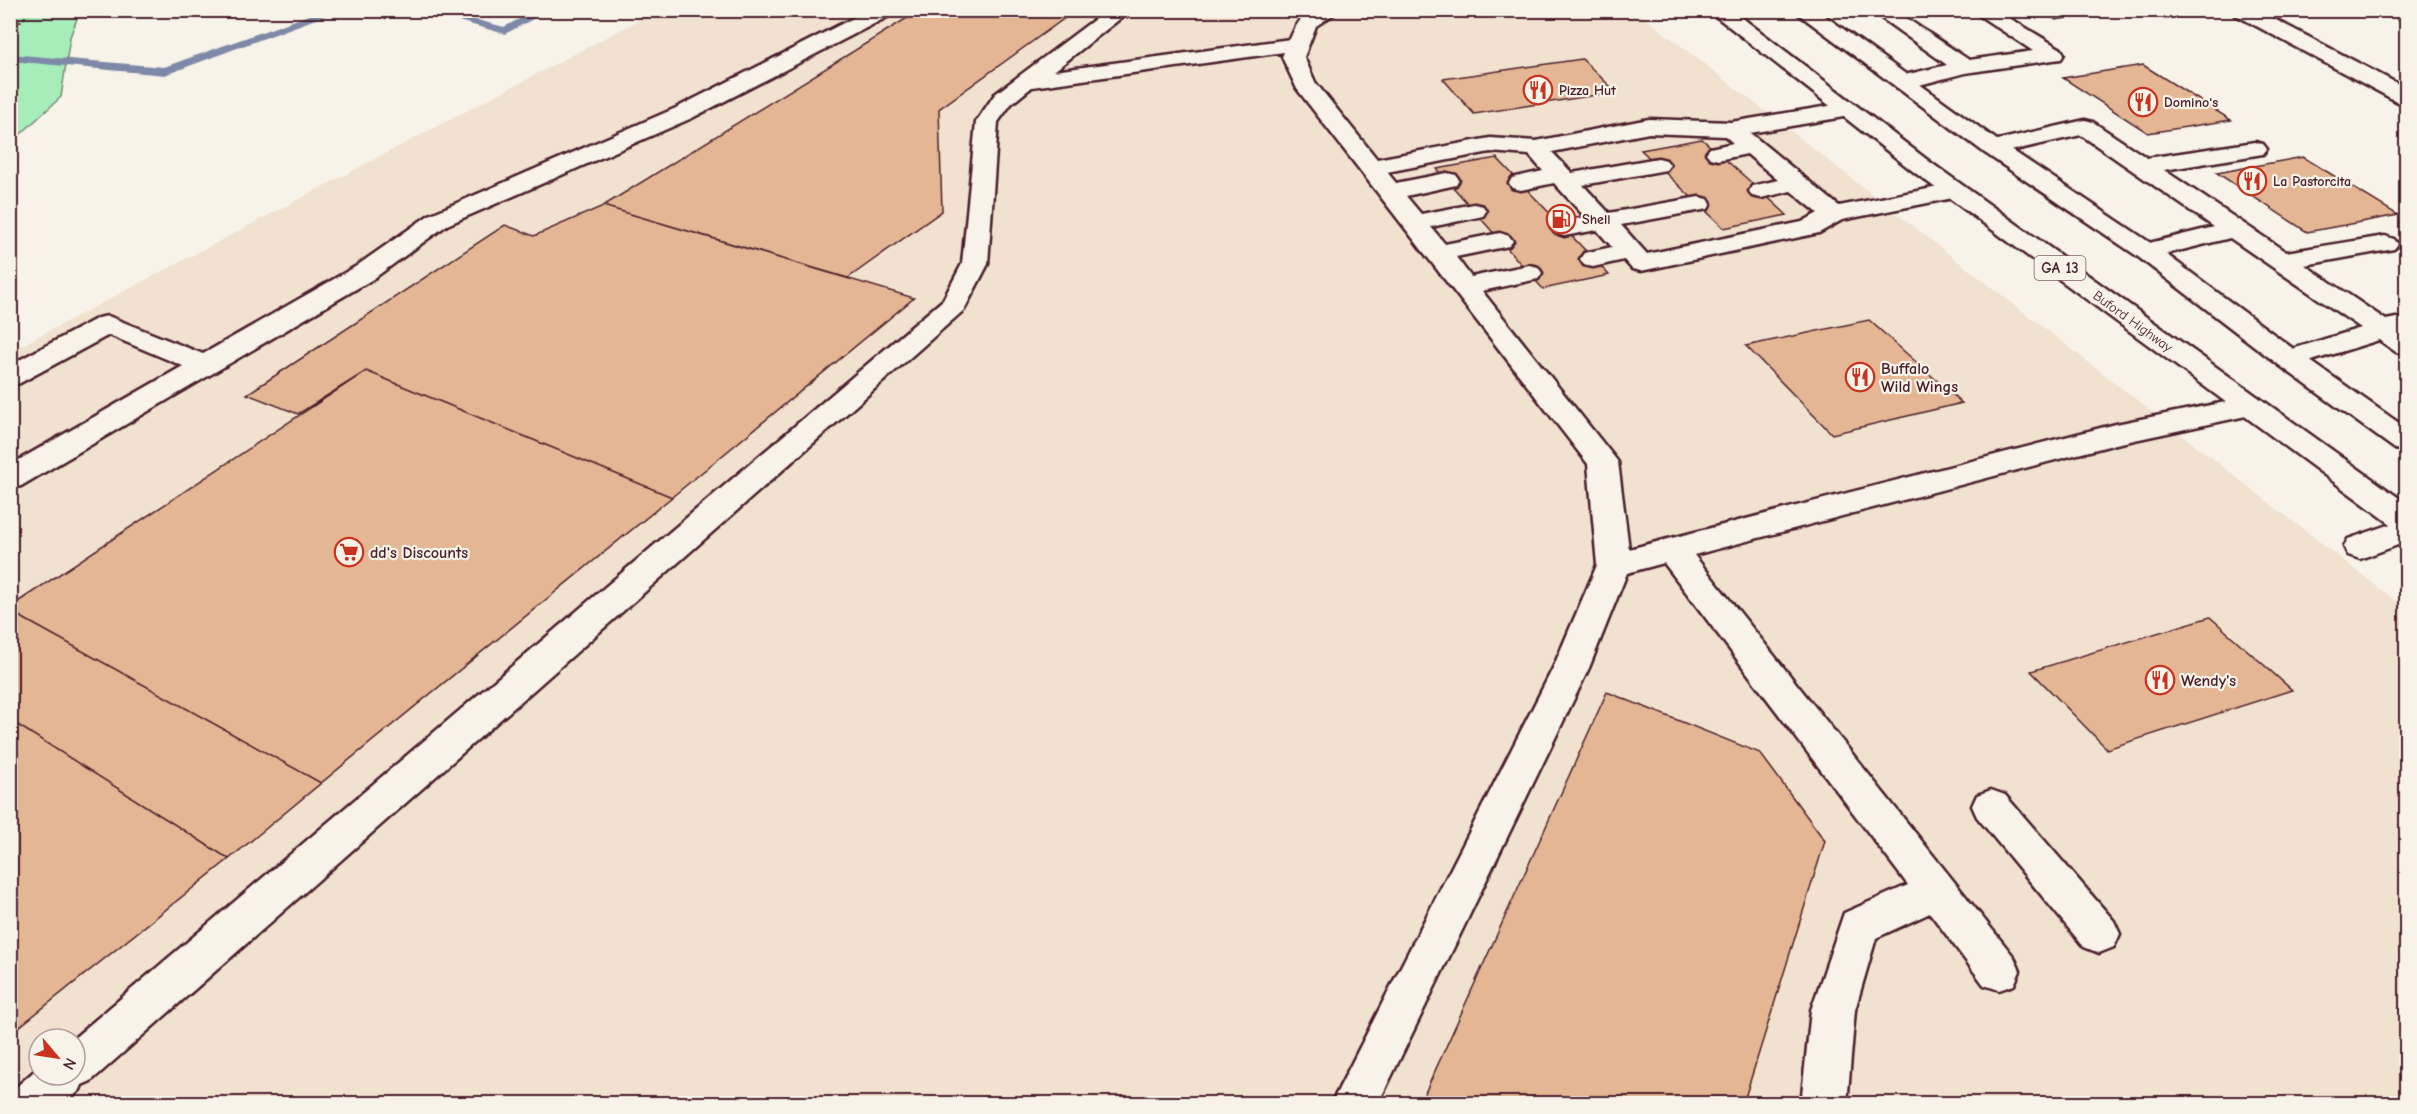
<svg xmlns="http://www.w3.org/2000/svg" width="2417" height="1114" font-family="'Comic Neue',sans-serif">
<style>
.built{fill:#f1e1cf;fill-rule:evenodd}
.green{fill:#a6edb9;stroke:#788672;stroke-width:1.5}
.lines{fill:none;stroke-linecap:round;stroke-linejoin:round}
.stream{fill:#7e89a8;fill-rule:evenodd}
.building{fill:#e4b694;stroke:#4a1f2b;stroke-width:1.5}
.lane-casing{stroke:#4a1f2b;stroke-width:5}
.primary-casing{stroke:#4a1f2b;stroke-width:5}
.path{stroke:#4a1f2b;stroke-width:2;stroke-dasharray:3 3;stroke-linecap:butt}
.lane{fill:#f7f3e8;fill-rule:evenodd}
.primary{fill:#f7f3e8;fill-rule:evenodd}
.labels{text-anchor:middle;stroke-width:4.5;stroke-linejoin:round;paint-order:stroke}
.far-poi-label{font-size:14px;font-weight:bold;fill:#4a1f2b;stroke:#f7f3e8;text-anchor:start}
.far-street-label{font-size:14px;fill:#4a1f2b;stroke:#f7f3e8}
.shield{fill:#f7f3e8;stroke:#7e5f64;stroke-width:1.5}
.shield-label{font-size:15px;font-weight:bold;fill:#4a1f2b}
.poi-label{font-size:16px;font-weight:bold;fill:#4a1f2b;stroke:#f7f3e8;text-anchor:start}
</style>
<rect width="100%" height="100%" fill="#f7f3e8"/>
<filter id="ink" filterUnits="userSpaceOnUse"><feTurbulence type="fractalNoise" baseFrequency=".0167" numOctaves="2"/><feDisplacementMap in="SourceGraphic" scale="12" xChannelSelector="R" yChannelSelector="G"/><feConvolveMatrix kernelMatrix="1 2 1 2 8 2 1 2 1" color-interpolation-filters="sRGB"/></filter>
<g filter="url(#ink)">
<path class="built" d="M 656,11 L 1636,11 L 2406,609 L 2406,1103 L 11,1104 L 11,351 ZM 39,1039 L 75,1039 L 75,1075 L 39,1075 Z"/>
<path class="green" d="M 11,10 L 80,11 L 70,37 L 61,97 L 11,143 Z"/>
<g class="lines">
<path class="stream" d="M 323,10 L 340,10 L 165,75 L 10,61 L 10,54 L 164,67 Z
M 419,10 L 439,10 L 504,27 L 536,10 L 550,10 L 505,34 Z"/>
</g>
<path class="building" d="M 920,10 L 1076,10 L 939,109 L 942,211 L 848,278 L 603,206 Z
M 2041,10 L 2111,10 L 2056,20 Z
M 2389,10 L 2406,10 L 2406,29 Z
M 1582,59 L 1616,92 L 1474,114 L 1443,79 Z
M 2143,65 L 2231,120 L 2148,133 L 2063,78 Z
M 1702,139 L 1761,191 L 1787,215 L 1724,228 L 1641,150 Z
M 2303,157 L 2398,215 L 2307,232 L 2217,173 Z
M 1497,158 L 1536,199 L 1609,275 L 1543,289 L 1437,169 Z
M 603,206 L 914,298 L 672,497 L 366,371 L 298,414 L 247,394 L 505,225 L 534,236 Z
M 1869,320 L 1962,403 L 1832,434 L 1746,346 Z
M 366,371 L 672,497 L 321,783 L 10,611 L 10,607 Z
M 10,611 L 321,783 L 229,859 L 10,720 Z
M 2210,617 L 2292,690 L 2107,749 L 2031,671 Z
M 1607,692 L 1760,753 L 1825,841 L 1743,1104 L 1420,1104 Z
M 10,720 L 229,859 L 14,1031 L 10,1028 Z"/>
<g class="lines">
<g class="lane-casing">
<path id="lane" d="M 869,10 L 896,10 L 893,14 L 692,118 L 447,225 L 373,279 L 21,486 L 10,489 L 10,465 L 183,366 L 109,335 L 20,383 L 10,386 L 10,365 L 98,318 L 108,316 L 203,354 L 355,267 L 429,215 L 676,108 Z
M 1107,10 L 1131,10 L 1054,71 L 1290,39 C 1302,10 1311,10 1340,10 L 1316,26 L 1304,57 L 1315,82 L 1377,159 L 1490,138 L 1536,141 L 1649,119 L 1731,122 L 1847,103 L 1855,105 L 1858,110 L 1855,115 L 1750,133 L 1839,206 L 1954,184 L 1963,186 L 1966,191 L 1963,196 L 1842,220 L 1819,233 L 1641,271 L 1632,269 L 1624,260 L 1593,267 L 1584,265 L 1580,259 L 1584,253 L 1612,247 L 1597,230 L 1564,236 L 1555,233 L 1551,228 L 1555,223 L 1585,217 L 1554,183 L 1521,190 L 1512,188 L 1509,183 L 1512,178 L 1543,171 L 1529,155 L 1490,152 L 1387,172 L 1396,183 L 1447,173 L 1456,175 L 1459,180 L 1456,185 L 1406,196 L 1421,214 L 1474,204 L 1483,206 L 1486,211 L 1483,216 L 1431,227 L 1445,244 L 1500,233 L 1509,236 L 1513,241 L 1509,246 L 1456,257 L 1471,277 L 1529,265 L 1538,267 L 1542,273 L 1538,279 L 1482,291 L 1618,462 L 1629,549 L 2116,424 L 2250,397 L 2260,399 L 2265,406 L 2260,413 L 2116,444 L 1694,555 L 2014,957 L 2020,971 L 2014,985 L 1999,990 L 1984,985 L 1930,913 L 1876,938 L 1855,1010 L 1847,1104 L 1801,1104 L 1811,1010 L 1844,913 L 1908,885 L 1664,563 L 1627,573 L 1589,668 L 1378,1104 L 1331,1104 L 1553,668 L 1597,565 L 1588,464 L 1297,89 L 1282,57 L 1284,52 L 1032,87 L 1011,104 L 998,122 L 988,264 L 964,310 L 91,1081 L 82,1085 L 80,1090 L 65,1104 L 10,1104 L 15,1088 L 39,1067 L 39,1075 L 75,1075 L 75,1039 L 73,1039 L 943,300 L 962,264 L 976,122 L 995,94 ZM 1649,133 L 1725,136 L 1733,143 L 1710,148 L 1706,153 L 1710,158 L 1718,160 L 1747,154 L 1778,180 L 1752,186 L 1749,191 L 1752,196 L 1761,198 L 1791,191 L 1818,213 L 1802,222 L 1647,254 L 1621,225 L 1708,209 L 1711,204 L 1708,199 L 1699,197 L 1609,213 L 1583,185 L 1666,170 L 1670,165 L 1666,160 L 1658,158 L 1572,173 L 1552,152 Z
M 1870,10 L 1894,10 L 1969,60 L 2033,51 L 1971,10 L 1996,10 L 2061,49 L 2064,54 L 2061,59 L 2053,60 L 1965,73 L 1904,89 L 1896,87 L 1893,82 L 1896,77 L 1947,65 Z
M 2231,10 L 2257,10 L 2406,88 L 2406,104 L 2398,102 L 2234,14 Z
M 2085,120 L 2093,122 L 2147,158 L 2255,142 L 2263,144 L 2267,149 L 2263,154 L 2164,170 L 2286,252 L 2385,236 L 2394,239 L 2398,244 L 2394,249 L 2305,265 L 2386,320 L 2396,318 L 2406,320 L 2406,354 L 2396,352 L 2379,340 L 2289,368 L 2279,365 L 2275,359 L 2279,353 L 2361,328 L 2230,238 L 2146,259 L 2137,256 L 2133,251 L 2137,246 L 2214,227 L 2081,135 L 1993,155 L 1985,153 L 1981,148 L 1985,143 Z
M 2406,519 L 2406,542 L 2360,559 L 2348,555 L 2344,547 L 2348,539 Z
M 1991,790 L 2005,795 L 2114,921 L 2120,934 L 2114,947 L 2099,953 L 2084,947 L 1977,817 L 1972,806 L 1977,795 Z"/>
</g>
<g class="primary-casing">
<path id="primary" d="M 1708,10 L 1732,10 L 1930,162 L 2406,503 L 2406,530 L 2395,527 L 1914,172 Z
M 1793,10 L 1817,10 L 2001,143 L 2155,246 L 2299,353 L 2406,428 L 2406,452 L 2395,449 L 2279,365 L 2137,256 L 1985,153 Z"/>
</g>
<path class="path" d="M 10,44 L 15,26 L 33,10"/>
<use href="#lane" class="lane"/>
<use href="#primary" class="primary"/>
</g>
</g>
<defs>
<g id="restaurant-ring" transform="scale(1.5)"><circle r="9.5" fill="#f7f3e8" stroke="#c8321e" stroke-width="1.5"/><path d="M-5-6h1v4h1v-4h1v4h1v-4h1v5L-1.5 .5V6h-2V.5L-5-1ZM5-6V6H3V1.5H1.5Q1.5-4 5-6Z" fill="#c8321e"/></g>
<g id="fuel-ring" transform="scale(1.5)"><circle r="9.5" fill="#f7f3e8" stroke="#c8321e" stroke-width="1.5"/><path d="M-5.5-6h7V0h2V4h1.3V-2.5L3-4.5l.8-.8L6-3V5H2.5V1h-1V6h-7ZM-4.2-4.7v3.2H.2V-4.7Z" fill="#c8321e"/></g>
<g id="supermarket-ring" transform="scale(1.5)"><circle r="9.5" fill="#f7f3e8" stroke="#c8321e" stroke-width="1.5"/><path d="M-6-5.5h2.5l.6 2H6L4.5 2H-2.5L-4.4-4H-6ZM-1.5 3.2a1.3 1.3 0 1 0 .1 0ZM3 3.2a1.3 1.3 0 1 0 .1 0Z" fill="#c8321e"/></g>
</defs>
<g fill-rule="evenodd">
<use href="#restaurant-ring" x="1538" y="90"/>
<use href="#restaurant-ring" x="2143" y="102"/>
<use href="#restaurant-ring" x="2252" y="181"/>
<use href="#fuel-ring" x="1561" y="219"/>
<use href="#restaurant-ring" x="1860" y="377"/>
<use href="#supermarket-ring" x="349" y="552"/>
<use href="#restaurant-ring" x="2160" y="680"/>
</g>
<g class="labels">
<g class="far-poi-label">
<text x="1559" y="95">Pizza Hut</text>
<text x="2164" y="107">Domino's</text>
<text x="2273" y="186">La Pastorcita</text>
<text x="1582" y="224">Shell</text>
</g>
<g class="far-street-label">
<text transform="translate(2133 321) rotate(36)" y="5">Buford Highway</text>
</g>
<rect class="shield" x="2034.5" y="256" width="51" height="24" rx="4.5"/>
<g class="shield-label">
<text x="2060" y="273">GA 13</text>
</g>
<g class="poi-label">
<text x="1881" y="374">Buffalo<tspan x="1881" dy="18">Wild Wings</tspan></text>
<text x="370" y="558">dd's Discounts</text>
<text x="2181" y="686">Wendy's</text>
</g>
</g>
<rect width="2417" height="1114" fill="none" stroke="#f7f3e8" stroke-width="36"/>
<rect x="18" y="18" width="2381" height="1078" fill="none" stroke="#4a1f2b" stroke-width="2" filter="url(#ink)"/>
<g transform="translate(57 1057) rotate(119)"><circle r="28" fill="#f7f3e8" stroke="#b29e9c" stroke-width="1.5"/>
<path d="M0-4.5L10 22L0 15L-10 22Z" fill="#c8321e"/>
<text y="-9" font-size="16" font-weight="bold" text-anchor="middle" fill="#4a1f2b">N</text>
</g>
</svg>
